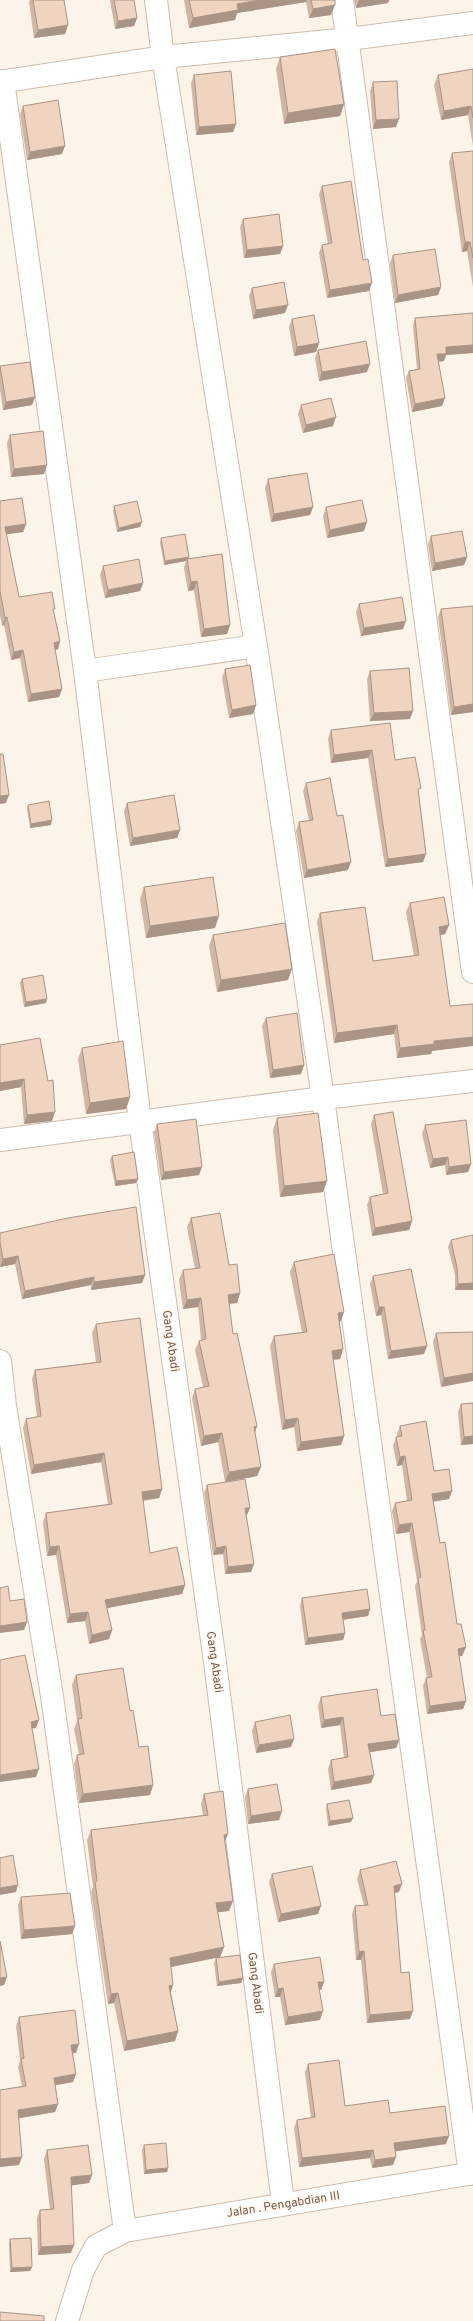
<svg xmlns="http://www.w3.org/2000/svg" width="473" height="2321" font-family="Overpass,sans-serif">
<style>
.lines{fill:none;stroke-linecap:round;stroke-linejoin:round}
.street-casing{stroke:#cebcae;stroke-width:24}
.street{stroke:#fff;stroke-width:22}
.wall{fill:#cfb6a5}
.shaded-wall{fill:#a99486}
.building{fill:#f1d4c0;stroke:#a99486}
.labels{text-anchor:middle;stroke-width:3.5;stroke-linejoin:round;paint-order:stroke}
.street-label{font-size:12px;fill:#765b4c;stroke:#fff8ef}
</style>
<rect width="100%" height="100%" fill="#fcf4e8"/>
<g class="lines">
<g class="street-casing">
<path id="street" d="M 156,0 L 163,57 L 256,646 L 323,1098 L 470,2174
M 342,0 L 473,972
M 3,81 L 85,671 L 140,1121 L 215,1662 L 283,2203
M 0,82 L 163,57 L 349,39 L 473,23
M 85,671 L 256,646
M 0,1140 L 323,1098 L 473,1081
M 0,1361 L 5,1406 L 52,1696 L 125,2231
M 67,2321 L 83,2270 L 96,2246 L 125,2231 L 473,2173"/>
</g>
<use href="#street" class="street"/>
</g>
<path class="wall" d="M 30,0 L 64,0 L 68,25 L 65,34 L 34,38 L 29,2 Z
M 110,0 L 134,0 L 137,18 L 134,26 L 115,29 Z
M 184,0 L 335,0 L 331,15 L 309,18 L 306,2 L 237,13 L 235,20 L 189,28 Z
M 354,0 L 389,0 L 388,3 L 356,8 Z
M 280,57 L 344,104 L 340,116 L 284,124 L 276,69 Z
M 473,69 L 473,146 L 468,115 L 441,120 L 434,85 L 438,75 Z
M 194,75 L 236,124 L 233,132 L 196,135 L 191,83 Z
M 373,82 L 396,127 L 373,129 L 370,91 Z
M 23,106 L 62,154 L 27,160 L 20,114 Z
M 473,151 L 473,287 L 467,251 L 462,252 L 449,162 L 452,153 Z
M 322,186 L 369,291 L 327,298 L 319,253 L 322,245 L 328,244 L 319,194 Z
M 243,219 L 283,246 L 280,254 L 244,258 L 240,227 Z
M 393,255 L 441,287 L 438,295 L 395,303 L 390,263 Z
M 252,288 L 285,313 L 253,319 L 249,296 Z
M 473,313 L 473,353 L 446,355 L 444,361 L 439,362 L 442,406 L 412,412 L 406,378 L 409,371 L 417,369 L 413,326 L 415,318 Z
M 292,319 L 319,343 L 316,352 L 294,356 L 289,327 Z
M 318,350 L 367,372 L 319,381 L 315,358 Z
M 0,366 L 35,397 L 32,405 L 3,410 L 0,390 Z
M 301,405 L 333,426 L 303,433 L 298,414 Z
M 10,435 L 44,474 L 11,477 L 7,443 Z
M 268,479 L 313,507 L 310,515 L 271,522 L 265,488 Z
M 0,501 L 26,524 L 23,532 L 6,534 L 19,597 L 54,613 L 60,641 L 58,649 L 55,650 L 62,689 L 59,697 L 28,702 L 20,658 L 11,660 L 4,625 L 2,626 L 0,615 Z
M 114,506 L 142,522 L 140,527 L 117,532 L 113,511 Z
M 326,507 L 364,531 L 327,538 L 323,516 Z
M 431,536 L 467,557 L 464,565 L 432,571 L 428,544 Z
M 161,538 L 189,559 L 230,625 L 227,634 L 201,637 L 194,590 L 188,591 L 184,568 L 186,561 L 164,565 L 160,543 Z
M 103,566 L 143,583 L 140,591 L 105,598 L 100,575 Z
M 359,604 L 403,629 L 361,636 L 356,612 Z
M 473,606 L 473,712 L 451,715 L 438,617 L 441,609 Z
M 225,669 L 256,705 L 253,714 L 229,718 L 222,678 Z
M 370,671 L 410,719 L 370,721 L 367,679 Z
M 331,730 L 395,760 L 419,794 L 426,854 L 423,862 L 385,867 L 368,758 L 331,763 L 328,739 Z
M 306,783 L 337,816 L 348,870 L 304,878 L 296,831 L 299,822 L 309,821 L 303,791 Z
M 127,803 L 180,830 L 177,838 L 130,846 L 124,811 Z
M 28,805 L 51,825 L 30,828 L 27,809 Z
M 144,887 L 215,928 L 146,938 L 140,899 Z
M 410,903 L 449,925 L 445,934 L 440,935 L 432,1051 L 431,1054 L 397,1058 L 394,1034 L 334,1043 L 317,922 L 320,913 L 373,961 L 414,956 L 406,912 Z
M 213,935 L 288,980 L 217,992 L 209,946 Z
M 22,979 L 46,1003 L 24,1007 L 20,983 Z
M 266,1018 L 304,1065 L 301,1074 L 270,1078 L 262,1026 Z
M 0,1045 L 48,1081 L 52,1121 L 24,1124 L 21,1087 L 0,1091 Z
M 82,1048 L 130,1097 L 126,1109 L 86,1114 L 78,1059 Z
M 374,1115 L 412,1221 L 409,1230 L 372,1236 L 367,1205 L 370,1197 L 383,1194 L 371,1124 Z
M 277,1118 L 327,1181 L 323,1192 L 280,1197 L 273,1130 Z
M 157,1124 L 199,1175 L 161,1180 L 154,1133 Z
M 425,1125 L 471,1164 L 468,1172 L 446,1175 L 445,1165 L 430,1168 L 422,1134 Z
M 112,1156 L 138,1179 L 136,1183 L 115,1186 L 110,1160 Z
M 191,1218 L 229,1265 L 240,1293 L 237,1303 L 229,1304 L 233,1334 L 257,1426 L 255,1433 L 261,1467 L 257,1476 L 225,1482 L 218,1442 L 201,1446 L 192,1398 L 195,1389 L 203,1387 L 195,1350 L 199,1341 L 201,1340 L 198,1307 L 183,1309 L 179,1280 L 183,1270 L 195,1269 L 187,1227 Z
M 0,1233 L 145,1275 L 142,1283 L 91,1290 L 91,1285 L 22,1299 L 15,1264 L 0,1267 Z
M 451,1240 L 473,1290 L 455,1290 L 455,1275 L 448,1247 Z
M 294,1262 L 341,1321 L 339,1322 L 343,1349 L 340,1359 L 333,1360 L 344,1436 L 341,1445 L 297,1451 L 294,1427 L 282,1430 L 270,1346 L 274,1336 L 302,1332 L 290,1272 Z
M 373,1276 L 424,1354 L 388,1359 L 381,1315 L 376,1316 L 370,1284 Z
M 96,1324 L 162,1489 L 159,1498 L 143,1501 L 150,1553 L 185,1585 L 182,1594 L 107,1608 L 112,1630 L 109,1639 L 89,1644 L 85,1621 L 67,1623 L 56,1555 L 47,1556 L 43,1522 L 46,1513 L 108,1504 L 101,1462 L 31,1474 L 23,1428 L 26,1419 L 37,1417 L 32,1379 L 35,1370 L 96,1362 L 92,1333 Z
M 473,1332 L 441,1387 L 433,1342 L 436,1333 Z
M 473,1403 L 473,1444 L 461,1445 L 458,1412 L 461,1404 Z
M 400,1426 L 434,1471 L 452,1491 L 449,1499 L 433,1502 L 440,1543 L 457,1624 L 466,1647 L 462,1656 L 459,1656 L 466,1701 L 463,1709 L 427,1714 L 423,1686 L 426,1678 L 427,1678 L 420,1639 L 422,1635 L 415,1586 L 417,1581 L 409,1532 L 396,1534 L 392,1511 L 395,1503 L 407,1501 L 402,1465 L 397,1466 L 393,1446 L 396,1437 L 397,1437 L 397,1434 Z
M 207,1485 L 247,1515 L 246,1515 L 254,1564 L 251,1572 L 225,1574 L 223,1554 L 213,1555 L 204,1493 Z
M 302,1598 L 370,1609 L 368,1616 L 343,1620 L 345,1633 L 343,1640 L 305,1645 L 300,1606 Z
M 76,1675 L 130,1711 L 139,1747 L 153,1785 L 150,1795 L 79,1803 L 74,1764 L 77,1755 L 79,1754 L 74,1729 L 77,1721 L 72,1685 Z
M 321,1697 L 381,1716 L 399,1740 L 396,1748 L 370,1752 L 374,1775 L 371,1783 L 331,1790 L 328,1769 L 331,1760 L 344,1758 L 340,1725 L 321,1728 L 318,1706 Z
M 255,1722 L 291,1747 L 256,1753 L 252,1731 Z
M 248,1789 L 282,1811 L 279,1820 L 248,1824 L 245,1797 Z
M 204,1794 L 225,1842 L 229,1911 L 217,1912 L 224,1947 L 220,1957 L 171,1967 L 171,1993 L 178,2031 L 175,2041 L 124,2051 L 114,2003 L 108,2004 L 91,1892 L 93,1887 L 87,1840 L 91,1830 L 203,1815 L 201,1804 Z
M 327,1804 L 351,1822 L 328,1826 L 326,1808 Z
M 360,1870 L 399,1892 L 395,1893 L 401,1973 L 410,2019 L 367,2023 L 361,1960 L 356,1960 L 352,1914 L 355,1906 L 364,1905 L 357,1879 Z
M 272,1874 L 318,1914 L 278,1922 L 269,1882 Z
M 21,1897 L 75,1926 L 72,1934 L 21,1939 L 18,1905 Z
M 216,1958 L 243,1978 L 241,1983 L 217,1986 L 214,1963 Z
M 274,1964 L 324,1982 L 321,1990 L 319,1990 L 320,2020 L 285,2025 L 280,1997 L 275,1997 L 271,1972 Z
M 19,2017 L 76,2053 L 72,2053 L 76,2074 L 73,2082 L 55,2085 L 58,2104 L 55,2112 L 19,2118 L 19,2165 L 0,2167 L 0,2090 L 22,2086 L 18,2067 L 20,2060 L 16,2026 Z
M 308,2064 L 345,2106 L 390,2113 L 446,2144 L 395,2151 L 393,2165 L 372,2168 L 370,2158 L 299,2167 L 294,2128 L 297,2120 L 311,2118 L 305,2072 Z
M 144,2145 L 168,2168 L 167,2172 L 144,2174 L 142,2150 Z
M 47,2150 L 92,2175 L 89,2183 L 71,2185 L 71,2253 L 38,2255 L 37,2218 L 40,2210 L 50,2210 L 44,2159 Z
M 10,2239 L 32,2267 L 30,2271 L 10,2272 L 9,2243 Z"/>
<path class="shaded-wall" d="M 260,0 L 307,0 L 306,2 L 237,13 L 235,20 L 189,28 L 193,18 L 237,4 Z
M 359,0 L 389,0 L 388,3 L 356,8 Z
M 335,5 L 331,15 L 309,18 L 313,9 Z
M 137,18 L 134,26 L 115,29 L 118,21 Z
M 68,25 L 65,34 L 34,38 L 38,30 Z
M 344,104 L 340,116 L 284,124 L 288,113 Z
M 471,106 L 468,115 L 441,120 L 444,111 Z
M 399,119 L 396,127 L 373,129 L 376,120 Z
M 236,124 L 233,132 L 196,135 L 199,127 Z
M 65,146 L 62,154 L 27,160 L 30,152 Z
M 465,242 L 470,242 L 467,251 L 462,252 Z
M 283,246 L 280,254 L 244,258 L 247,250 Z
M 372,283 L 369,291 L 327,298 L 330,290 Z
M 441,287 L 438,295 L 395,303 L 398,295 Z
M 288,305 L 285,313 L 253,319 L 256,310 Z
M 319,343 L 316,352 L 294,356 L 297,347 Z
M 473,345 L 473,353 L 446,355 L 444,361 L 434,362 L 437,354 L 446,347 Z
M 370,364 L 367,372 L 319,381 L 322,372 Z
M 35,397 L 32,405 L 3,410 L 6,402 Z
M 445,398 L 442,406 L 412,412 L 415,404 Z
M 336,417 L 333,426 L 303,433 L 306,425 Z
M 47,465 L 44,474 L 11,477 L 14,469 Z
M 313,507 L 310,515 L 271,522 L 274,514 Z
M 142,522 L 140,527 L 117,532 L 119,528 Z
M 367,522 L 364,531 L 327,538 L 330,530 Z
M 26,524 L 23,532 L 2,535 L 5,527 Z
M 189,557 L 188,561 L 187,559 L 186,561 L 164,565 L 165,561 Z
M 467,557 L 464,565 L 432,571 L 435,563 Z
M 197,581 L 194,590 L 188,591 L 191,582 Z
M 143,583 L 140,591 L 105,598 L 108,590 Z
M 7,617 L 4,625 L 2,626 L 5,618 Z
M 406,621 L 403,629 L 361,636 L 364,628 Z
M 230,625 L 227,634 L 201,637 L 204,629 Z
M 60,641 L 58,649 L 51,651 L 54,643 Z
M 23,650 L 20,658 L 11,660 L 14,652 Z
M 62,689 L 59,697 L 28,702 L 31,694 Z
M 473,704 L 473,712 L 451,715 L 454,707 Z
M 256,705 L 253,714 L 229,718 L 232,710 Z
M 413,711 L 410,719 L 370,721 L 374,713 Z
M 372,750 L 368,758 L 331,763 L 334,755 Z
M 9,795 L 6,803 L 0,804 L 0,796 Z
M 52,820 L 51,825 L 30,828 L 31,824 Z
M 180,830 L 177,838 L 130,846 L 133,838 Z
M 426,854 L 423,862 L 385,867 L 388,859 Z
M 351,862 L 348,870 L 304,878 L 307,870 Z
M 219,916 L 215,928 L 146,938 L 150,926 Z
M 449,925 L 445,934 L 436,936 L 439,927 Z
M 292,969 L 288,980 L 217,992 L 221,980 Z
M 47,999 L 46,1003 L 24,1007 L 26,1002 Z
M 397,1025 L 394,1034 L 334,1043 L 337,1033 Z
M 473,1037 L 473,1046 L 432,1051 L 431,1054 L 397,1058 L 400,1048 L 434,1041 Z
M 304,1065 L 301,1074 L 270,1078 L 273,1070 Z
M 24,1079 L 21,1087 L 0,1091 L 0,1083 Z
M 130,1097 L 126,1109 L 86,1114 L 90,1103 Z
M 55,1112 L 52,1121 L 24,1124 L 27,1115 Z
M 448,1157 L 445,1165 L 430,1168 L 433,1159 Z
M 471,1164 L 468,1172 L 446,1175 L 449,1167 Z
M 202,1167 L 199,1175 L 161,1180 L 164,1172 Z
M 138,1179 L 136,1183 L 115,1186 L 116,1181 Z
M 327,1181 L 323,1192 L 280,1197 L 284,1186 Z
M 412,1221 L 409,1230 L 372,1236 L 375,1228 Z
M 18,1256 L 15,1264 L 0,1267 L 3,1259 Z
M 145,1275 L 142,1283 L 91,1290 L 94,1282 Z
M 94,1277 L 91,1285 L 22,1299 L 25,1291 Z
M 473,1283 L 473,1290 L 455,1290 L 458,1284 Z
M 240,1293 L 237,1303 L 225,1304 L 228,1295 Z
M 201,1298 L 198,1307 L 183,1309 L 187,1300 Z
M 379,1307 L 384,1307 L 381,1315 L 376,1316 Z
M 344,1312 L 341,1321 L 335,1323 L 338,1313 Z
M 427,1346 L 424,1354 L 388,1359 L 391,1351 Z
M 343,1349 L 340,1359 L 328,1360 L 332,1351 Z
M 473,1373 L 473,1381 L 441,1387 L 444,1378 Z
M 298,1418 L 294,1427 L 282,1430 L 285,1420 Z
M 257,1426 L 254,1435 L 254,1427 Z
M 222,1433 L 218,1442 L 201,1446 L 204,1436 Z
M 344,1436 L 341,1445 L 297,1451 L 301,1442 Z
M 473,1436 L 473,1444 L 461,1445 L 464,1437 Z
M 104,1453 L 101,1462 L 31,1474 L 34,1465 Z
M 405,1456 L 402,1465 L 397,1466 L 400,1457 Z
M 261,1467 L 257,1476 L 225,1482 L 229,1472 Z
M 162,1489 L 159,1498 L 139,1501 L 142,1492 Z
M 452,1491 L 449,1499 L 429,1502 L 432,1494 Z
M 245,1508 L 250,1508 L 247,1515 L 243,1516 Z
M 412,1523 L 409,1532 L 396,1534 L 399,1525 Z
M 59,1546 L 56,1555 L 47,1556 L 50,1547 Z
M 226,1546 L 223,1554 L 213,1555 L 216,1548 Z
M 254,1564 L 251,1572 L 225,1574 L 228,1567 Z
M 185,1585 L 182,1594 L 102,1609 L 105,1600 Z
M 370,1609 L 368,1616 L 340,1620 L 342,1613 Z
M 88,1612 L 85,1621 L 67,1623 L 70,1614 Z
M 27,1622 L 24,1630 L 0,1633 L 0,1626 Z
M 112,1630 L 109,1639 L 89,1644 L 92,1635 Z
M 345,1633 L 343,1640 L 305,1645 L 308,1638 Z
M 466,1647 L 462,1656 L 455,1657 L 458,1649 Z
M 466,1701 L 463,1709 L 427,1714 L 430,1706 Z
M 343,1717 L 340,1725 L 321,1728 L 324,1720 Z
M 39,1720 L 36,1728 L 28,1729 L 31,1722 Z
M 294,1739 L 291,1747 L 256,1753 L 259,1745 Z
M 399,1740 L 396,1748 L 365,1753 L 368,1744 Z
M 39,1769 L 36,1777 L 0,1782 L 0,1775 Z
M 374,1775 L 371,1783 L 331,1790 L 334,1782 Z
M 153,1785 L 150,1795 L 79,1803 L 83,1794 Z
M 282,1811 L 279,1820 L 248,1824 L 251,1816 Z
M 353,1818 L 351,1822 L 328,1826 L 330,1821 Z
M 228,1834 L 224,1844 L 224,1835 Z
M 402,1884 L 399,1892 L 391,1894 L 394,1886 Z
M 18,1885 L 16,1892 L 0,1895 L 0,1888 Z
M 233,1901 L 229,1911 L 212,1913 L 216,1903 Z
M 321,1906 L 318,1914 L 278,1922 L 281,1914 Z
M 75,1926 L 72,1934 L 21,1939 L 24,1930 Z
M 224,1947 L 220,1957 L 166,1968 L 170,1958 Z
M 364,1951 L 361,1960 L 356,1960 L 359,1952 Z
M 7,1977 L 4,1985 L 0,1986 L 0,1978 Z
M 243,1978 L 241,1983 L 217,1986 L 219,1982 Z
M 318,1982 L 324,1982 L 321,1990 L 315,1991 Z
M 173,1985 L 170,1995 L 169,1986 Z
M 283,1988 L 280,1997 L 275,1997 L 278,1989 Z
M 118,1993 L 114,2003 L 108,2004 L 111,1994 Z
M 323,2011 L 320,2020 L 285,2025 L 288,2017 Z
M 413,2011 L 410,2019 L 367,2023 L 370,2015 Z
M 178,2031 L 175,2041 L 124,2051 L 127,2041 Z
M 79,2044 L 76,2053 L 68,2054 L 71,2045 Z
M 76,2074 L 73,2082 L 51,2086 L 54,2078 Z
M 58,2104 L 55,2112 L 15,2119 L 18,2110 Z
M 449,2136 L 446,2144 L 391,2152 L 394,2143 Z
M 373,2150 L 370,2158 L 299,2167 L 302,2158 Z
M 22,2157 L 19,2165 L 0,2167 L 0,2159 Z
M 396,2157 L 393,2165 L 372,2168 L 375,2160 Z
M 168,2168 L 167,2172 L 144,2174 L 146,2170 Z
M 92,2175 L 89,2183 L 68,2186 L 71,2177 Z
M 74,2245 L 71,2253 L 38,2255 L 41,2247 Z
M 32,2267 L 30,2271 L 10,2272 L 12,2268 Z"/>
<path class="building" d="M 33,0 L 64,0 L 68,25 L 38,30 Z
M 114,0 L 134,0 L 137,18 L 118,21 Z
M 189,0 L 260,0 L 237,4 L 238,10 L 193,18 Z
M 311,0 L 335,0 L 335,5 L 313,9 Z
M 335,49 L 344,104 L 288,113 L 280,57 Z
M 473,69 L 473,118 L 471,106 L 444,111 L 438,75 Z
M 231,71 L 236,124 L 199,127 L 194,75 Z
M 397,81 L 399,119 L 376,120 L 373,82 Z
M 58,100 L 65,146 L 30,152 L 23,106 Z
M 473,151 L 473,258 L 470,242 L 465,242 L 452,153 Z
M 351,181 L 363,260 L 368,259 L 372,283 L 330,290 L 322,245 L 332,243 L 322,186 Z
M 279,214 L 283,246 L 247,250 L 243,219 Z
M 435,249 L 441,287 L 398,295 L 393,255 Z
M 284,282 L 288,305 L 256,310 L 252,288 Z
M 473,313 L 473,345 L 446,347 L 446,354 L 437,354 L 445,398 L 415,404 L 409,371 L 420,369 L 415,318 Z
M 314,315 L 319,343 L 297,347 L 292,319 Z
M 366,341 L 370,364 L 322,372 L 318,350 Z
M 30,362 L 35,397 L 6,402 L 0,366 Z
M 331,398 L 336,417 L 306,425 L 301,405 Z
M 43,431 L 47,465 L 14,469 L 10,435 Z
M 307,473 L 313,507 L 274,514 L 268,479 Z
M 22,498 L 26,524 L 5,527 L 19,597 L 52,592 L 55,609 L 53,609 L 60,641 L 54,643 L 62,689 L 31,694 L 23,650 L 14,652 L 7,617 L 5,618 L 0,591 L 0,501 Z
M 362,500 L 367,522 L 330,530 L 326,507 Z
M 137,501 L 142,522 L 119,528 L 114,506 Z
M 462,531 L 467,557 L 435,563 L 431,536 Z
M 185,534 L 189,557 L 165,561 L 161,538 Z
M 222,554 L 230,625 L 204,629 L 197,581 L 191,582 L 187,559 Z
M 139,559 L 143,583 L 108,590 L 103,566 Z
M 402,597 L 406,621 L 364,628 L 359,604 Z
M 473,606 L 473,704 L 454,707 L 441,609 Z
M 250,665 L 256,705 L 232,710 L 225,669 Z
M 409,668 L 413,711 L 374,713 L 370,671 Z
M 390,723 L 395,760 L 415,757 L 421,788 L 418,789 L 426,854 L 388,859 L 372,750 L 334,755 L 331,730 Z
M 0,754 L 3,754 L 9,795 L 0,796 Z
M 330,778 L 337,816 L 343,815 L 351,862 L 307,870 L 299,822 L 313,820 L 306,783 Z
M 174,795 L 180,830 L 133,838 L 127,803 Z
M 49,801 L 52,820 L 31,824 L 28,805 Z
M 213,877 L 219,916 L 150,926 L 144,887 Z
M 444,897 L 449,925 L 439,927 L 450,1006 L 473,1004 L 473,1037 L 434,1041 L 434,1044 L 400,1048 L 397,1025 L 337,1033 L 320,913 L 365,907 L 373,961 L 419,955 L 410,903 Z
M 285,923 L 292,969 L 221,980 L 213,935 Z
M 43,975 L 47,999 L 26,1002 L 22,979 Z
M 297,1013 L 304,1065 L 273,1070 L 266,1018 Z
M 40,1038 L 48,1081 L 53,1080 L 55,1112 L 27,1115 L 24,1079 L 0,1083 L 0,1045 Z
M 123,1041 L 130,1097 L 90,1103 L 82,1048 Z
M 393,1112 L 412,1221 L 375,1228 L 370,1197 L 388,1193 L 374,1115 Z
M 318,1113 L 327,1181 L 284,1186 L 277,1118 Z
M 196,1119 L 202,1167 L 164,1172 L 157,1124 Z
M 466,1120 L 471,1164 L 449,1167 L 448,1157 L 433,1159 L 425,1125 Z
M 134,1152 L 138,1179 L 116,1181 L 112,1156 Z
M 136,1207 L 145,1275 L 94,1282 L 94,1277 L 25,1291 L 18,1256 L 3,1259 L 0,1242 L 0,1233 L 68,1218 Z
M 220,1213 L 229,1265 L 237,1264 L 240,1293 L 228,1295 L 233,1334 L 237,1333 L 257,1426 L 254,1427 L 261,1467 L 229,1472 L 222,1433 L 204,1436 L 195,1389 L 209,1386 L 199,1341 L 206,1339 L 201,1298 L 187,1300 L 183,1270 L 200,1268 L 191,1218 Z
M 473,1235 L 473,1283 L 458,1284 L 457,1268 L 451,1240 Z
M 334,1254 L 344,1312 L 338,1313 L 343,1349 L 332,1351 L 344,1436 L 301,1442 L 298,1418 L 285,1420 L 274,1336 L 307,1332 L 294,1262 Z
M 411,1269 L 427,1346 L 391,1351 L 384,1307 L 379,1307 L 373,1276 Z
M 140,1318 L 162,1489 L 142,1492 L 150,1553 L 177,1547 L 185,1585 L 105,1600 L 112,1630 L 92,1635 L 88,1612 L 70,1614 L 59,1546 L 50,1547 L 46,1513 L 112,1504 L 104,1453 L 34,1465 L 26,1419 L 41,1416 L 35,1370 L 101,1362 L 96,1324 Z
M 473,1332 L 473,1373 L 444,1378 L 436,1333 Z
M 473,1403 L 473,1436 L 464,1437 L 461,1404 Z
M 426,1421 L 434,1471 L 449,1469 L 452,1491 L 432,1494 L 440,1543 L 445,1542 L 457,1624 L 461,1624 L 466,1647 L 458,1649 L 466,1701 L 430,1706 L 426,1678 L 432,1677 L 423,1630 L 425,1630 L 418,1578 L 421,1577 L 412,1523 L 399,1525 L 395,1503 L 412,1500 L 405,1456 L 400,1457 L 396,1437 L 402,1436 L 400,1426 Z
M 245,1479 L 250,1508 L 245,1508 L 254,1564 L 228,1567 L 226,1546 L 216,1548 L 207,1485 Z
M 8,1586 L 10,1601 L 24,1599 L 27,1622 L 0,1626 L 0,1588 Z
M 367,1589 L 370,1609 L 342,1613 L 345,1633 L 308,1638 L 302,1598 Z
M 25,1655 L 39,1720 L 31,1722 L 39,1769 L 0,1775 L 0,1660 Z
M 123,1668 L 130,1711 L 133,1710 L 139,1747 L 148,1746 L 153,1785 L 83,1794 L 77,1755 L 84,1754 L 78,1719 L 82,1718 L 76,1675 Z
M 377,1689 L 381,1716 L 395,1714 L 399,1740 L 368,1744 L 374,1775 L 334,1782 L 331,1760 L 348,1757 L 343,1717 L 324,1720 L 321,1697 Z
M 290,1715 L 294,1739 L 259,1745 L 255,1722 Z
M 277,1784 L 282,1811 L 251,1816 L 248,1789 Z
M 223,1791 L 228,1834 L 224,1835 L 233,1901 L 216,1903 L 224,1947 L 170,1958 L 173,1985 L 169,1986 L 178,2031 L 127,2041 L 118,1993 L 111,1994 L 95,1882 L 97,1881 L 91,1830 L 208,1815 L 204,1794 Z
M 349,1800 L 353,1818 L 330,1821 L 327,1804 Z
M 13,1855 L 18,1885 L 0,1888 L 0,1858 Z
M 396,1861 L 402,1884 L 394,1886 L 401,1973 L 409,1972 L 413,2011 L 370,2015 L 364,1951 L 359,1952 L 355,1906 L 368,1905 L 360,1870 Z
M 312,1866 L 321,1906 L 281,1914 L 272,1874 Z
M 70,1893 L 75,1926 L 24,1930 L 21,1897 Z
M 0,1941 L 7,1977 L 0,1978 Z
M 240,1955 L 243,1978 L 219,1982 L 216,1958 Z
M 320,1957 L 324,1982 L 318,1982 L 323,2011 L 288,2017 L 283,1988 L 278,1989 L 274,1964 Z
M 75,2010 L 79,2044 L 71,2045 L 76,2074 L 54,2078 L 58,2104 L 18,2110 L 22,2157 L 0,2159 L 0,2090 L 26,2086 L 21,2059 L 24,2058 L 19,2017 Z
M 339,2060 L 345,2106 L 388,2100 L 390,2113 L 445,2106 L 449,2136 L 394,2143 L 396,2157 L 375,2160 L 373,2150 L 302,2158 L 297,2120 L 315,2117 L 308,2064 Z
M 166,2143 L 168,2168 L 146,2170 L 144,2145 Z
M 88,2145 L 92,2175 L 71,2177 L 74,2245 L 41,2247 L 40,2210 L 54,2209 L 47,2150 Z
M 31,2238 L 32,2267 L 12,2268 L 10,2239 Z
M 0,2312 L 44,2316 L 44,2321 L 0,2321 Z"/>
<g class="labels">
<g class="street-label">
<text transform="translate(171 1341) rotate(82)" y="4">Gang Abadi</text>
<text transform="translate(215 1662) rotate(82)" y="4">Gang Abadi</text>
<text transform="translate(256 1983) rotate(83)" y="4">Gang Abadi</text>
<text transform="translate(283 2204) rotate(-9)" y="4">Jalan . Pengabdian III</text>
</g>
</g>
</svg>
